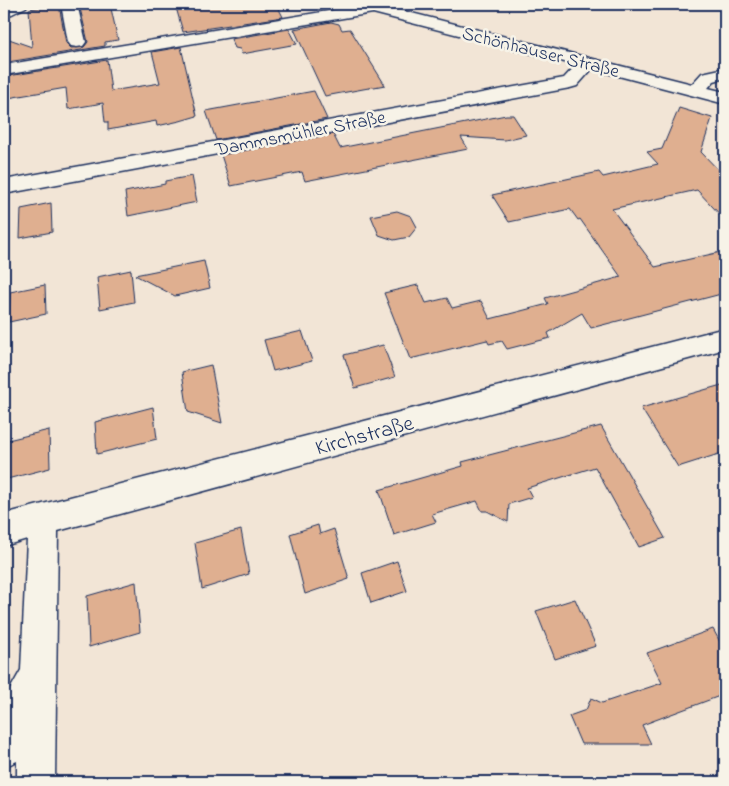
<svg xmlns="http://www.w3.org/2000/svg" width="729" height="786" font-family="'Indie Flower',sans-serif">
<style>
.building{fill:#dfaf90;stroke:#1b2f5e}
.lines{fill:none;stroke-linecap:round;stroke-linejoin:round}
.minor-casing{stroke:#1b2f5e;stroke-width:3}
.minor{fill:#f7f3e8;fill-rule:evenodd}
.labels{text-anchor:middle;stroke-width:5;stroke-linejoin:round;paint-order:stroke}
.far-street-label{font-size:19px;fill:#1b2f5e;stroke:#f7f3e8}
.street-label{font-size:22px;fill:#1b2f5e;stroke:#f7f3e8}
</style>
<rect width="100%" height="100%" fill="#f2e5d6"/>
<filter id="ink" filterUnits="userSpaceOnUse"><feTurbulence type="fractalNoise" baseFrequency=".02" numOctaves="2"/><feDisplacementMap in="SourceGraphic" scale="10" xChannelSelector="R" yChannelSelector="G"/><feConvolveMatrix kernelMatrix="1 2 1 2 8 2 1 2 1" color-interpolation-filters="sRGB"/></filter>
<g filter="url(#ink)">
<path class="building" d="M 79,4 L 110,4 L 118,40 L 105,42 L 105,46 L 8,62 L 9,39 L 32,47 L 29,9 L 59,5 L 66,43 L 71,48 L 84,47 L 88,42 Z
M 175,4 L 269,4 L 269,7 L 277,5 L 283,17 L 183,32 Z
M 331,22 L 339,24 L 342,30 L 350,29 L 385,85 L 325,96 L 294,29 Z
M 289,29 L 297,44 L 242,54 L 240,49 L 235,48 L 231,39 Z
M 181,47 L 197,116 L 180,121 L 157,126 L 156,121 L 108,130 L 108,122 L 105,122 L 103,103 L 68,109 L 66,88 L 8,98 L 8,76 L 107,60 L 111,91 L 160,83 L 152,52 Z
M 314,91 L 327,119 L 216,140 L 206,111 Z
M 679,108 L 712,118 L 701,152 L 725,177 L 725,220 L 697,190 L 612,209 L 655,267 L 725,251 L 725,293 L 591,328 L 582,313 L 548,333 L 550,338 L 507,349 L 502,341 L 489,344 L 487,340 L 410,359 L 384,293 L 418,285 L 426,303 L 447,298 L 452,308 L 481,301 L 490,319 L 548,304 L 545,298 L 621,277 L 580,219 L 578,220 L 570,209 L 509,222 L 492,195 L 599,172 L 603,177 L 658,164 L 647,152 L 662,149 Z
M 506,115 L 513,115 L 526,135 L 505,140 L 461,137 L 468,149 L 305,181 L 302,172 L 231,186 L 221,155 L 333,134 L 340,148 Z
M 192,176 L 197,202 L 128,216 L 125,192 L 165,184 L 165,181 Z
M 51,203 L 52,232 L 20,238 L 21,209 Z
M 397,211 L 411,216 L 417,227 L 409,237 L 394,240 L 379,235 L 371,216 Z
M 204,261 L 210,288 L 175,296 L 135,275 Z
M 131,270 L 134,302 L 100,309 L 97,277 Z
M 45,285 L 46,314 L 9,322 L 10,292 Z
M 302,331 L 312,361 L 273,371 L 264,340 Z
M 383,345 L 395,377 L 355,388 L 344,355 Z
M 211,365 L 222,423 L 188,412 L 182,372 Z
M 725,384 L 725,452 L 678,467 L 641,408 Z
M 153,407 L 157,439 L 97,454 L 95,422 Z
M 601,426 L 665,538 L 639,547 L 595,467 L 527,488 L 532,497 L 509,504 L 508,522 L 487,511 L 482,511 L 477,501 L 432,514 L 436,522 L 394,535 L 379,490 L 463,466 L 462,462 Z
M 49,430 L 50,468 L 7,479 L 8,440 Z
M 318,525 L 320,534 L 334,529 L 349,579 L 305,594 L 290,534 Z
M 241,530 L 249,574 L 202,589 L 195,543 Z
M 397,561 L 407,591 L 371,603 L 362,573 Z
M 136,582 L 140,632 L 89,647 L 87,596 Z
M 575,599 L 596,646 L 555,659 L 536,611 Z
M 713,629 L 725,651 L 725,694 L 642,725 L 651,744 L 581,744 L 569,716 L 586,710 L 591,698 L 602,703 L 662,683 L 647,653 Z"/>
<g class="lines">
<g class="minor-casing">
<path id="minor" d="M 9,4 L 28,4 L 26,7 L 4,18 L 4,6 Z
M 61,4 L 77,4 L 86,42 L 83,46 L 77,47 L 71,46 L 68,42 Z
M 350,4 L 376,4 L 692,84 L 702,73 L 725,68 L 725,78 L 714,81 L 708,88 L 725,92 L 725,104 L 592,69 L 577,86 L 570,88 L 4,194 L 4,180 L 564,78 L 576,65 L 373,13 L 4,75 L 4,65 L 352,7 Z
M 725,328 L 725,349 L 58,531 L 55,782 L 17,782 L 17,761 L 4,767 L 4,700 L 21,670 L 27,539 L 4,546 L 4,514 Z"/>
</g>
<use href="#minor" class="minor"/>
</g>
</g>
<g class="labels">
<g class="far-street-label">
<text transform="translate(541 51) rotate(14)" y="7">Schönhauser Straße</text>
<text transform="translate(300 132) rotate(-11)" y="7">Dammsmühler Straße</text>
</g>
<g class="street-label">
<text transform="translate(364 434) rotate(-15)" y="8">Kirchstraße</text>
</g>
</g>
<rect width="729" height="786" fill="none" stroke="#f7f3e8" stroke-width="20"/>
<rect x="10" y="10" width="709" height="766" fill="none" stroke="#1b2f5e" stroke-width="2" filter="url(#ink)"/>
</svg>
